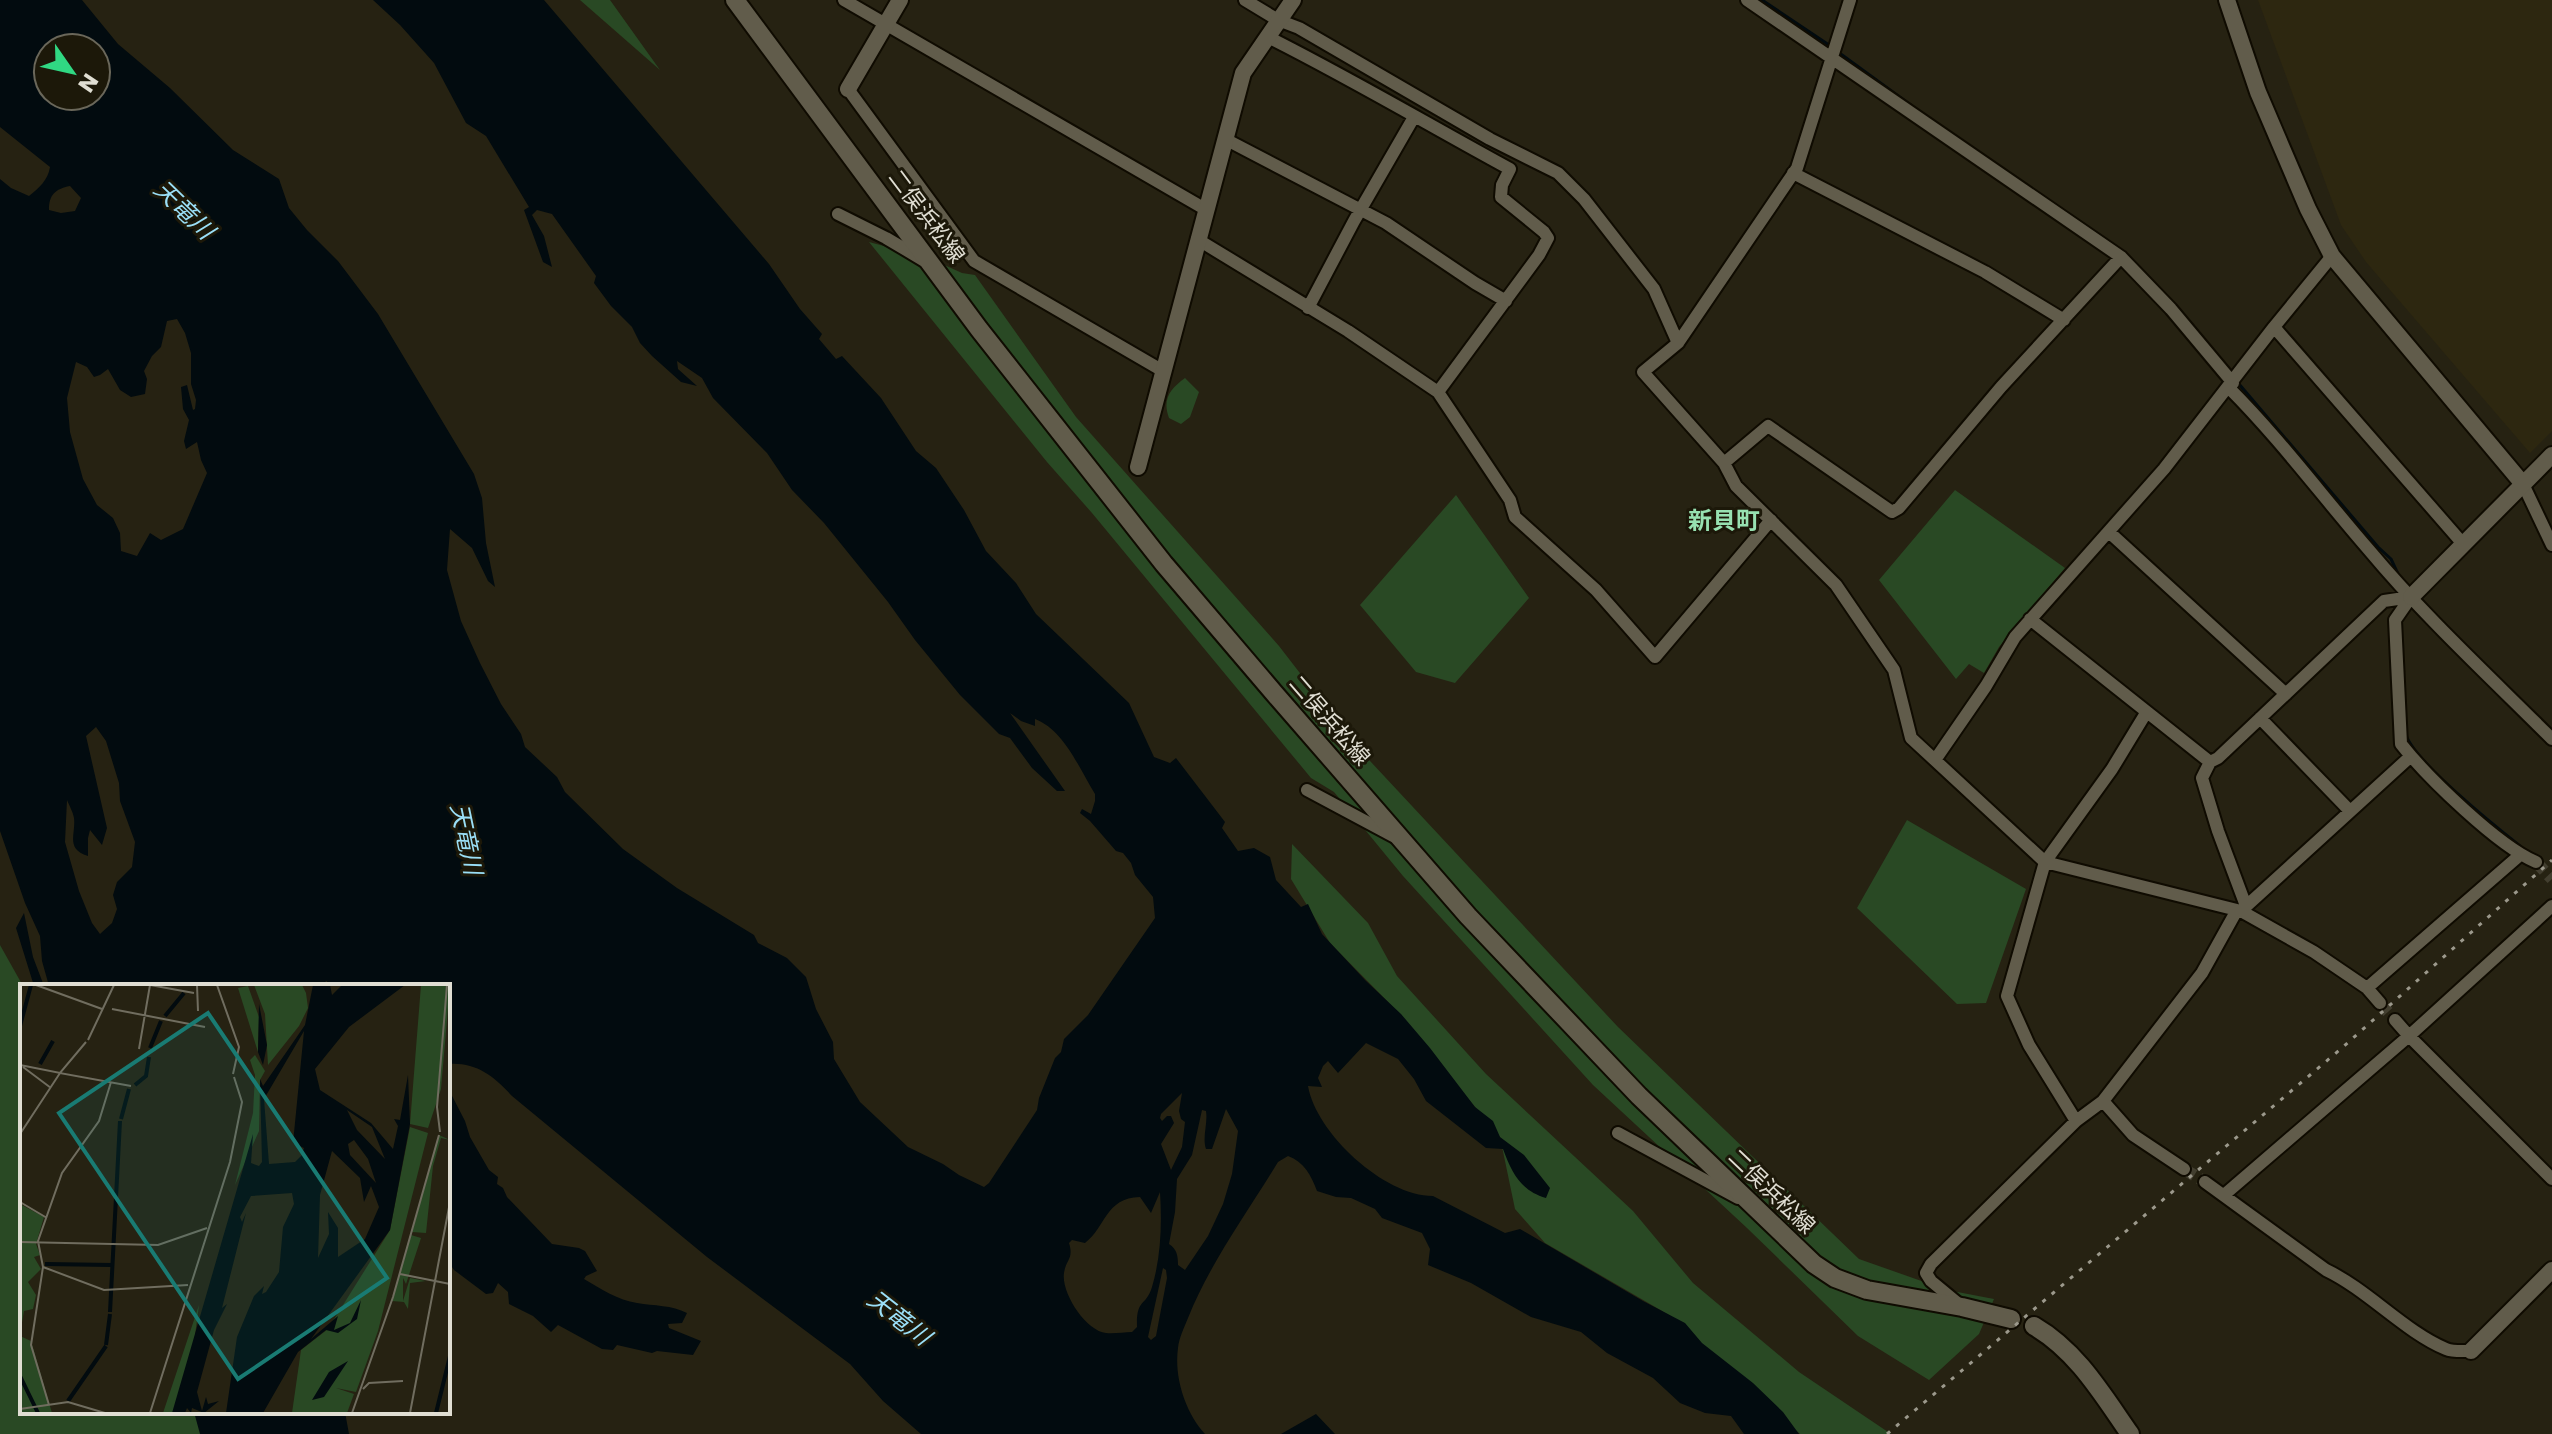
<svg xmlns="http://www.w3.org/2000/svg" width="2552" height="1434" font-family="Poppins,'Noto Sans JP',sans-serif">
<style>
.built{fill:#2d2710}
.green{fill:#294924}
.water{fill:#020b0f;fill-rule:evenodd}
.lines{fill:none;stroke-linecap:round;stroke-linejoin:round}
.stream{stroke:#020b0f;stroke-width:3}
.minor-tunnel{stroke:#423e2f;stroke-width:12;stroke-dasharray:12 6;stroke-linecap:butt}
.minor-casing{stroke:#0f0b01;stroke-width:16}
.tertiary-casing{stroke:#0f0b01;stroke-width:20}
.secondary-casing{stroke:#0f0b01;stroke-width:22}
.minor{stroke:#615c4b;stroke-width:12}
.tertiary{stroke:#615c4b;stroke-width:16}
.secondary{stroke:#615c4b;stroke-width:18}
.rail{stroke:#9c998c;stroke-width:3;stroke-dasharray:4 8;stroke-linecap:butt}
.labels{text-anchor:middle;stroke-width:6;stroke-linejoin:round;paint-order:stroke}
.street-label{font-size:22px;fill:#e0ded3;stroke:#1c1809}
.water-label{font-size:24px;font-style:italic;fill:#9bdff7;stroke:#1c1809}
.neighbourhood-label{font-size:24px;font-weight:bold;fill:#97e1b1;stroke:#1c1809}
.inset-river{fill:none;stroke:#020b0f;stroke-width:4}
.inset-road{fill:none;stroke:#706d5f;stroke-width:2}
.view{fill:#197b73;fill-opacity:0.15;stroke:#197b73;stroke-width:4}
.inset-edge{fill:none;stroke:#e0ded3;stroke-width:4}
</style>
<rect width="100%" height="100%" fill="#262212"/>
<path class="built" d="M 2258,0 L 2552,0 L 2552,431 L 2530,453 L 2366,262 L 2341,225 Z"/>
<path class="green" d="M 580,0 L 610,0 L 660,70 Z
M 869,242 L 929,258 L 962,273 L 975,275 L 1076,417 L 1279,646 L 1357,747 L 1618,1027 L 1859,1259 L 1947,1290 L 1994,1299 L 1979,1334 L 1929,1380 L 1858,1336 L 1747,1228 L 1593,1085 L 1403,876 L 1334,792 L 1311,778 L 1092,513 L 1047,462 Z
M 1185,378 L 1199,392 L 1190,417 L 1181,424 L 1169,418 C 1162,399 1170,389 1185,378 Z
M 1955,490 L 2065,568 L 1999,647 L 1984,673 L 1969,664 L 1956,679 L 1879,580 Z
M 1456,495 L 1529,598 L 1455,683 L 1416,672 L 1360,605 Z
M 1907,820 L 2026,889 L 1986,1003 L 1957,1004 L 1857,908 Z
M 1292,844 L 1368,923 L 1397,976 L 1486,1074 L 1633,1211 L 1693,1283 L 1799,1372 L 1891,1434 L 1800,1434 L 1669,1315 L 1545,1243 L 1515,1209 L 1500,1137 L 1388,1002 L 1330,943 L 1291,879 Z
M 0,945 L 23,986 L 22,1412 L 201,1412 L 211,1434 L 0,1434 Z"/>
<path class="water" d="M 0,0 L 82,0 L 118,44 L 170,88 L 233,150 L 279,179 L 289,208 L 307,230 L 338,261 L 378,314 L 474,474 L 482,498 L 486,543 L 495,587 L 488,581 L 472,548 L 450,529 L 447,570 L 461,621 L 480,663 L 501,704 L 521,734 L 525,747 L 557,777 L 565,792 L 623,849 L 677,888 L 754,935 L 758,943 L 787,958 L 806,977 L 816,1009 L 833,1042 L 834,1059 L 860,1102 L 908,1147 L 943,1164 L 959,1175 L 984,1187 L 989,1183 L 1037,1110 L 1039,1098 L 1055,1058 L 1061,1052 L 1064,1039 L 1088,1015 L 1155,918 L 1153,897 L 1135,875 L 1131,863 L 1123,853 L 1116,851 L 1090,821 L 1080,813 L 1082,809 L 1091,814 L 1095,801 L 1095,794 C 1079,768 1064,730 1035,719 L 1035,726 L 1021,721 L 1010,713 L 1065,791 L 1057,791 L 1032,768 L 1010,738 L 999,734 L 960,695 L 915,640 L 888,602 L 824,523 L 792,490 L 767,453 L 713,398 L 702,378 L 677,361 L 678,369 L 697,386 L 681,382 L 652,356 L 640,343 L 632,327 L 611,306 L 594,283 L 596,276 L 552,214 L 537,210 L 532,215 L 544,236 L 552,267 L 543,262 L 524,210 L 529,207 L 486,136 L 466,123 L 434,63 L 400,25 L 373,0 L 544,0 L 769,264 L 800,309 L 822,334 L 819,339 L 836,359 L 842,356 L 881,398 L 916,451 L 936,468 L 964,510 L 986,551 L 1016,583 L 1036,614 L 1129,703 L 1154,757 L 1170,763 L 1176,758 L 1225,822 L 1222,828 L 1238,851 L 1254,848 L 1270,857 L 1276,880 L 1301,907 L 1308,904 L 1322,934 L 1365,980 L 1401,1014 L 1430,1048 L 1475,1107 L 1493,1121 L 1500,1137 L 1524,1155 L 1550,1188 L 1546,1198 C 1520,1190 1512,1173 1503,1149 L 1486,1148 L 1426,1101 L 1414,1079 L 1398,1059 L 1366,1043 L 1338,1073 L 1328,1061 L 1323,1066 L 1318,1078 L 1322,1087 L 1308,1086 C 1316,1133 1384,1196 1433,1196 L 1505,1233 L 1520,1229 L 1643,1301 L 1685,1323 L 1702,1343 L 1753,1383 L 1783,1412 L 1799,1434 L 1744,1434 L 1731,1416 L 1705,1413 L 1680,1403 L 1653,1378 L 1607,1353 L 1581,1332 L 1531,1317 L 1471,1283 L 1428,1265 L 1430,1249 L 1422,1233 L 1382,1218 L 1375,1209 L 1351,1198 L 1336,1197 L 1317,1191 C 1311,1175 1304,1162 1288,1156 L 1278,1162 C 1247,1213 1210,1263 1188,1318 C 1184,1328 1179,1338 1178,1348 C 1174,1377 1185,1412 1205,1434 L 921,1434 L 883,1401 L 850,1364 L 707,1257 L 512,1096 C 494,1076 476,1062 448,1064 L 448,986 L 328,986 L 327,981 L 316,986 L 49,986 L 42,961 L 40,936 L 25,903 L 0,831 L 0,179 L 11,188 L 29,196 C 39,188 48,180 50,167 L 0,127 ZM 48,48 L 96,48 L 96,96 L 48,96 ZM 70,186 L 81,198 L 75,211 L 61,213 L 49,210 C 49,195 55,189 70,186 ZM 177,319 L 185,333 L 191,353 L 191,384 L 196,400 L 195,409 L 193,410 L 187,385 L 181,387 L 183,409 L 189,420 L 184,441 L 186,449 L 197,442 L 201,460 L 207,473 L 183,529 L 161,540 L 150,533 L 137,556 L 121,551 L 120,533 L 113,518 L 97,505 L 83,479 L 70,432 L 67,398 L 76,362 L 87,367 L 94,377 L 100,375 L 108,369 L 120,390 L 131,397 L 145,394 L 147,379 L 144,371 L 152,356 L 161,347 L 167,321 ZM 96,727 L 106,741 L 119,783 L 120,801 L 135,842 L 132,867 L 117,882 L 113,895 L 117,909 L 112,923 L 100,934 L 92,923 L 79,891 L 65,842 L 67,800 C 69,805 73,812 74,818 C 76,834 65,849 88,856 L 88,838 L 90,830 L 102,845 L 107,828 L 86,736 ZM 1182,1093 L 1179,1111 L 1181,1119 L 1185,1122 L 1182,1147 L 1171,1170 L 1161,1144 L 1174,1123 L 1171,1116 L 1167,1116 L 1162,1121 L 1160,1118 L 1161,1114 ZM 1226,1109 L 1238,1131 L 1232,1174 L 1223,1204 L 1208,1236 L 1185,1270 L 1178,1265 C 1178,1256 1177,1249 1169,1244 L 1175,1212 L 1177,1179 L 1192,1155 L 1202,1110 L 1206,1111 C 1208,1124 1202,1137 1206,1149 L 1212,1149 ZM 1160,1192 C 1162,1224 1161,1257 1152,1287 C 1146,1307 1136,1298 1137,1327 L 1132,1332 C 1124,1332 1114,1334 1106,1333 C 1086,1331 1061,1293 1064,1273 C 1066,1259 1074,1259 1069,1243 L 1072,1240 L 1085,1243 C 1106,1227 1105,1198 1140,1197 L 1151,1213 ZM 1163,1268 L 1166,1270 L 1167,1278 L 1156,1336 L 1151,1340 L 1148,1337 Z
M 24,913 L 33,957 L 44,986 L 34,986 L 16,928 Z
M 448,1088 L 465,1121 L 470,1137 L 489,1170 L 498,1177 L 497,1184 L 503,1188 L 507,1197 L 552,1244 L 579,1248 L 585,1251 L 597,1271 L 586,1276 L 584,1279 C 601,1289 618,1300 637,1303 C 654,1306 672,1305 687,1313 L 682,1323 L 668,1324 L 669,1328 L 701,1341 L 693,1355 L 657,1351 L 652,1353 L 617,1345 L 613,1350 L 602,1349 L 558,1325 L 551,1332 L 533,1316 L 509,1304 L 508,1292 L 498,1283 L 493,1293 L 486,1294 L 454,1270 L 448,1261 Z
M 194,1412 L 345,1412 L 349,1434 L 200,1434 Z
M 1316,1414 L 1335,1434 L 1281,1434 Z"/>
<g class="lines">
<path class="stream" d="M 1762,0 L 1832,47
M 1838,52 L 1912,106
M 2239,384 L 2378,547 L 2391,559 L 2398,574
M 2406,735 C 2414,761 2496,827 2520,846"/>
<path class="minor-tunnel" d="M 2536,862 L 2552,879
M 2380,1003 L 2395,1020
M 2184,1169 L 2205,1182"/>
<g class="minor-casing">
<path id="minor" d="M 844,0 L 1205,209
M 1245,0 L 1278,20 L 1299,28 L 1490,139 L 1558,173 L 1584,199 L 1654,289 L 1678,343 L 1643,372 L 1724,463 L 1736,486 L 1836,585 L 1894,670 L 1911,738 L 2045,862 L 2241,911 L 2314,952 L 2367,988 L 2380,1003
M 1747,0 L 2121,257 L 2171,309 L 2233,383
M 1268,37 C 1350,78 1429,125 1510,169 L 1502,185 L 1501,197 L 1544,232 L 1548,238 L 1539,255 L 1438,392
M 848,89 L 974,261 L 1163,371
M 1225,139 L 1386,223 L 1475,283 L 1506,301
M 1793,173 L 1985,272 L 2064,320
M 838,214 L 886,238 L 923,260
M 1197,239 L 1348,331 L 1438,392 L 1510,500 L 1515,517 L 1596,590 L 1655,657 L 1771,520
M 1308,308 L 1354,221 L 1414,117
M 2274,327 L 2464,545
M 1678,343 L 1797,168 L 1850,0
M 2229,388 C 2280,439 2322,496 2369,550 C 2425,617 2490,677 2552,739
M 1724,463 L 1768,426 L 1892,512 L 1899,508 L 2001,387 L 2121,257
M 2523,484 L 2552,545
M 2109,532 L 2286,694
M 2411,597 L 2395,620 L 2401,744 C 2427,777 2498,846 2536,862
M 2030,619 L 2210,762
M 2260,718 L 2350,811
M 1935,760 L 1986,686 L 2015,637 L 2164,469 L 2274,327 L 2332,256
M 1307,790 L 1393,836
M 2246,906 L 2218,831 L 2202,778 L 2210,762 L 2218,758 L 2384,601 L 2411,597
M 2242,910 L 2411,756
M 2367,988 L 2520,855
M 2395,1020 L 2409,1036 L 2552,1179
M 2103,1101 L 2133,1135 L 2184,1169
M 2076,1121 L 2029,1045 L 2007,996 L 2045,862 L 2112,769 L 2146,713
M 1618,1133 L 1738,1198
M 2205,1182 L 2326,1270 C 2368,1290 2405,1332 2446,1349 C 2453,1352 2463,1351 2471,1351
M 2224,1195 L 2409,1036 L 2552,906
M 1960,1305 L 1931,1281 L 1926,1273 L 1931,1264 L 2076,1121 L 2103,1101 L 2202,973 L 2237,910"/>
</g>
<g class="tertiary-casing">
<path id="tertiary" d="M 2227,0 L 2258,92 L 2308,209 L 2332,256 L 2523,484
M 848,89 L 900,0
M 1138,467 L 1243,73 L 1293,0
M 2411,597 L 2552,455
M 2471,1351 L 2552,1270"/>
</g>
<g class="secondary-casing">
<path id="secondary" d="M 735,0 L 979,329 L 1164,564 L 1274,693 L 1468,916 L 1639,1096 L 1814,1264 L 1835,1278 L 1867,1290 L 1962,1307 L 2011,1319
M 2034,1326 C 2077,1351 2102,1394 2130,1434"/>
</g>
<use href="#minor" class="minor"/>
<use href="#tertiary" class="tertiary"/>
<use href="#secondary" class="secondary"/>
<path class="rail" d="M 1887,1434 L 2343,1047 L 2552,860"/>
</g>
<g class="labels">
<g class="street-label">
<text transform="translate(927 216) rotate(53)" y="8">二俣浜松線</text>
<text transform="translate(1330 720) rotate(49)" y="8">二俣浜松線</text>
<text transform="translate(1772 1191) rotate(44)" y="8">二俣浜松線</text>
</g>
<g class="water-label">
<text transform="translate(184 210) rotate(44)" y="8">天竜川</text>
<text transform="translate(466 839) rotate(78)" y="8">天竜川</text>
<text transform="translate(899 1318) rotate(38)" y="8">天竜川</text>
</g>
<g class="neighbourhood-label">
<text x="1724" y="529">新貝町</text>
</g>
</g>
<g transform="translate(20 984)">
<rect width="430" height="430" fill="#262212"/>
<path d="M 234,1 L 282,1 L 286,9 L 288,24 L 279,42 L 248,81 L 245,30 ZM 401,1 L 430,1 L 421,105 L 408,144 L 390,140 ZM 228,2 L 239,33 L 238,68 L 218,4 ZM 235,71 L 245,87 L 240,96 L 239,147 L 215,201 L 233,129 L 235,91 L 230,76 ZM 390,143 L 408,149 L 358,347 L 336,408 L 316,404 L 334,410 L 327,429 L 272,429 L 281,366 L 308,345 L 370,246 ZM 419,151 L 430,156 L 421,154 L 413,182 L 406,249 L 392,248 ZM 0,220 L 24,233 L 16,260 L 20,271 L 14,273 L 21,285 L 8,298 L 16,311 L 13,325 L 4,327 L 0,350 ZM 391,251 L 401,254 L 386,300 L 383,294 L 383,317 L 390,294 L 406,297 L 390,299 L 388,325 L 384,318 L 372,317 ZM 179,321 L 174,359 L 154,429 L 143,429 ZM 0,352 L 11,357 L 32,429 L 0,429 Z" fill="#294924"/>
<path d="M 293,1 L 310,1 L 312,11 L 322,1 L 385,1 L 329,43 L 295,85 L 300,106 L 351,139 L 373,165 L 378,142 L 374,135 L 380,136 L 388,91 L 390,140 L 370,246 L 291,355 L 318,332 L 314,346 L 330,339 L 341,316 L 337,335 L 318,349 L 306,346 L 278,368 L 243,429 L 206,429 L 217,353 L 234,312 L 244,302 L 242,310 L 246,308 L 259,288 L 263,243 L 274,220 L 272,209 L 231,212 L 220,233 L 222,238 L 226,229 L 202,324 L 207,320 L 194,346 L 177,408 L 182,427 L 186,413 L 188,420 L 199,417 L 184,429 L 172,424 L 171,429 L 167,424 L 165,429 L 152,429 L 233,150 L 231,179 L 239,182 L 242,178 L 240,95 L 243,102 L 285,41 ZM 284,47 L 273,159 L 284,164 L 282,171 L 275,178 L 249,180 L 244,115 ZM 327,126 L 352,143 L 365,175 L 337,146 ZM 334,156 L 348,175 L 356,199 L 330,171 L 328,160 ZM 312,167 L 340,194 L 344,218 L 351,202 L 359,223 L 345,255 L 318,273 L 318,244 L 308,228 L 309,250 L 298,274 L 300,211 ZM 239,20 L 247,61 L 243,81 L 238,68 ZM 328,377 L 304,413 L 292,416 L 309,388 Z" fill="#020b0f" fill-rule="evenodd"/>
<path class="inset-river" d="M 145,32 L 164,9M 0,42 L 11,1M 130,64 L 141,37M 20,80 L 33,57M 115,101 L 126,92 L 129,73M 101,135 L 109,105M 25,280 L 92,281M 90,328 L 100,137M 86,361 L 90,330M 0,392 L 18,429M 48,417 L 86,362M 416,429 L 430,372"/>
<path class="inset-road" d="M 16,1 L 82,25M 130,1 L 174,9M 177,1 L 178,27M 197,1 L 219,63 L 213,90M 92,25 L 185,43M 68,56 L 94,1M 119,65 L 130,1M 0,81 L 40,89 L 66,58M 3,83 L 31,104M 420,148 L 417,123 L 427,1M 0,150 L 40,89 L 111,102M 0,218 L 27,234M 0,258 L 138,261 L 187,244M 23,283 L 84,306 L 168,301M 380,290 L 430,300M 343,405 L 349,399 L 383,397M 29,421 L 11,361 L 23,283 L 18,257 L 42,189 L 79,137 L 91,98M 0,425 L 48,418 L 85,429M 130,429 L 210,178 L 222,118 L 214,93M 332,429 L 373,313 L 419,151M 390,429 L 430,218"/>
<path class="view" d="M 188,29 L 367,294 L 218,395 L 39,129 Z"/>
<rect width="430" height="430" class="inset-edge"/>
</g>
<g transform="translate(72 72) rotate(124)"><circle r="38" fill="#1c1809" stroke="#6a675a" stroke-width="2"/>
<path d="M0-6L14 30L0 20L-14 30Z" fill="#30d883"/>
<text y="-12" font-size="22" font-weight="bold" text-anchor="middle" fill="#e0ded3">N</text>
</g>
</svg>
